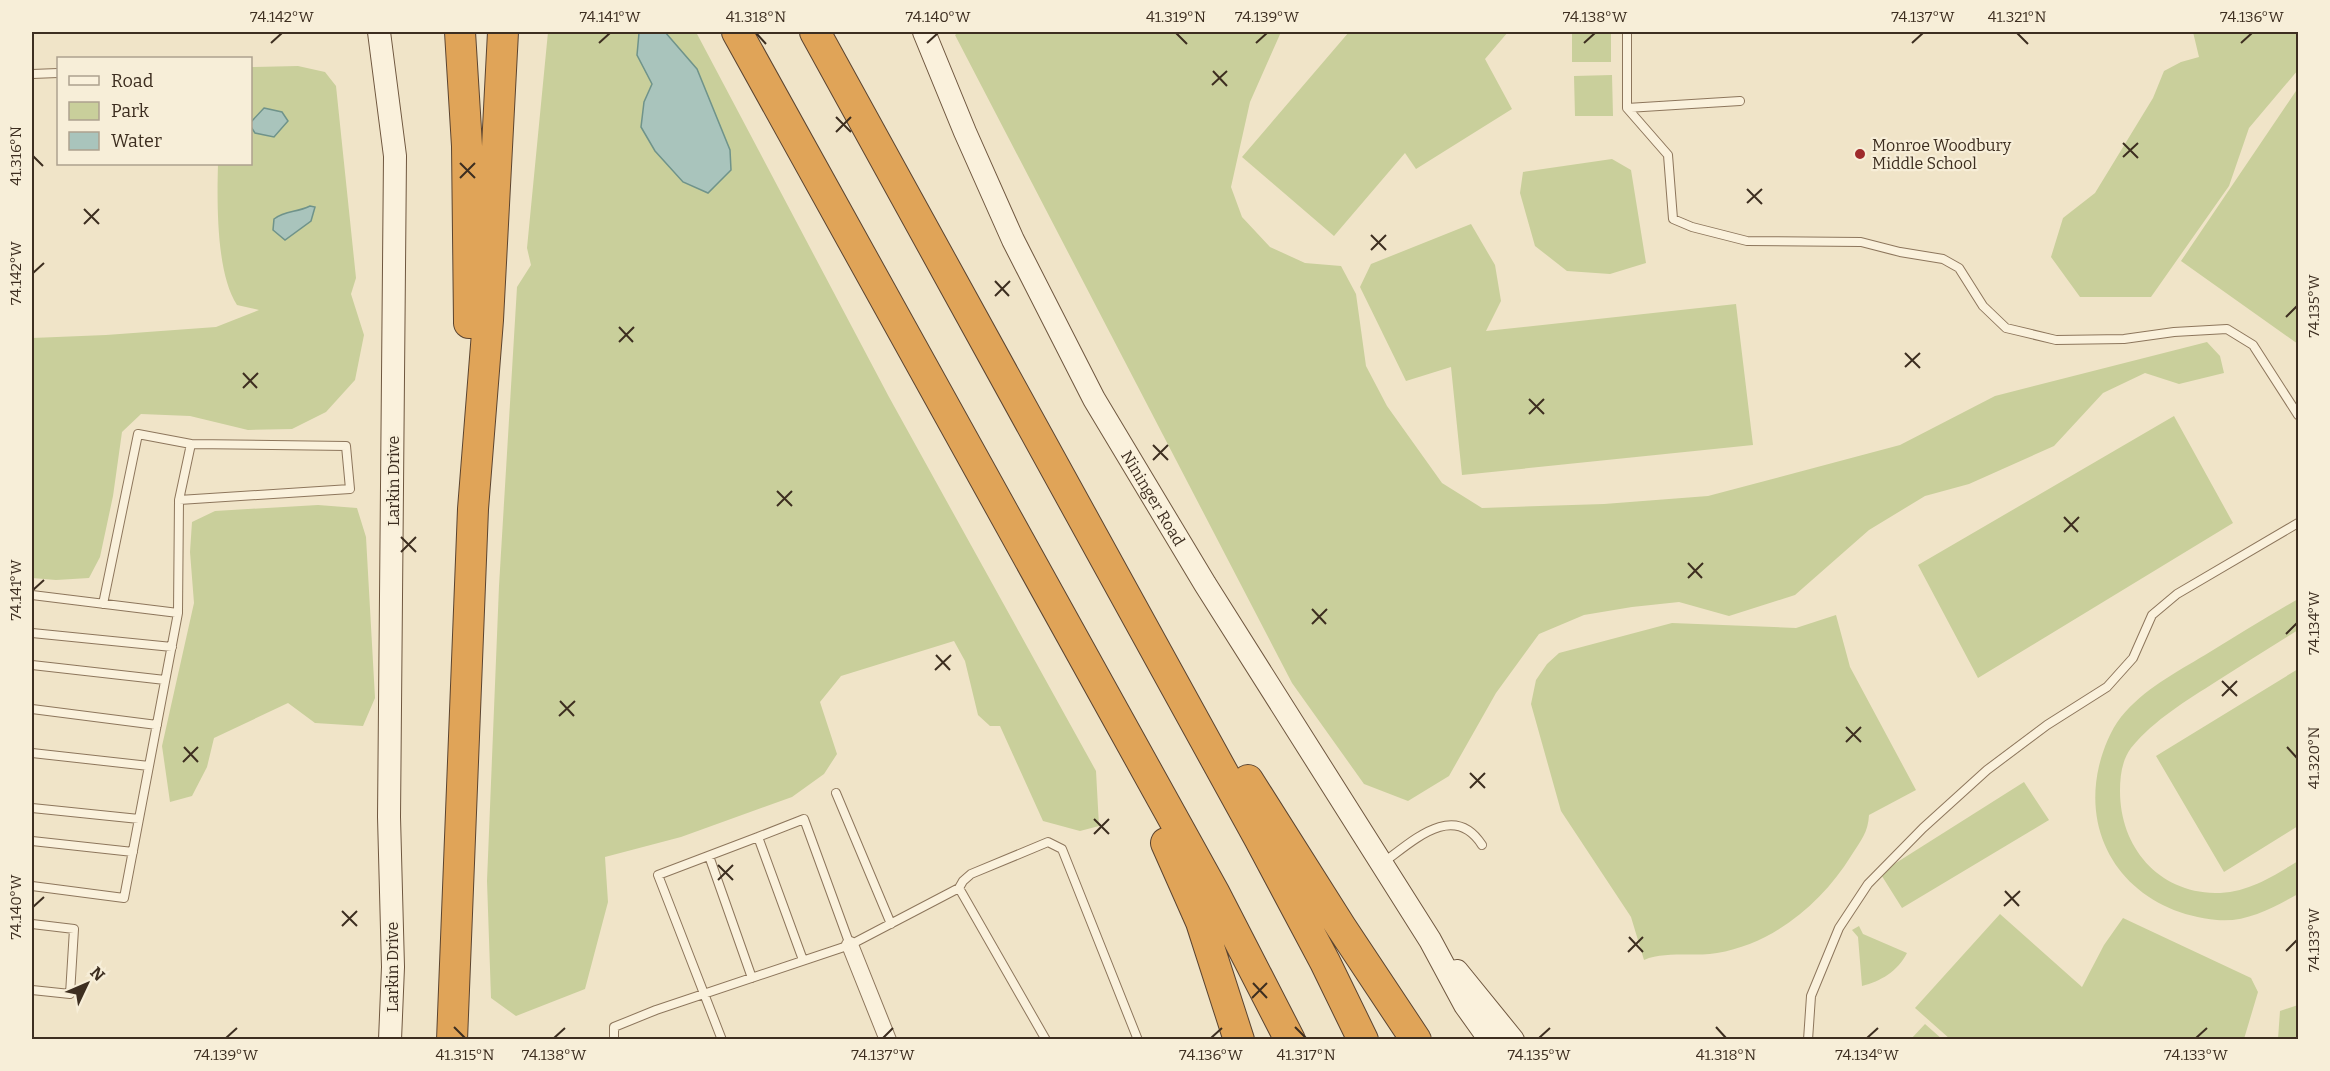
<svg xmlns="http://www.w3.org/2000/svg" width="2330" height="1071" font-family="Bitter,serif">
<style>
.green{fill:#c9cf9b}
.water{fill:#a9c4bc;stroke:#6f938a;stroke-width:1.5}
.lines{fill:none;stroke-linecap:round;stroke-linejoin:round}
.lane-casing{stroke:#8d765c;stroke-width:10}
.street-casing{stroke:#8d765c;stroke-width:18}
.secondary-casing{stroke:#6f573f;stroke-width:24}
.highway-casing{stroke:#5b4430;stroke-width:32}
.lane{stroke:#faf1dc;stroke-width:8}
.street{stroke:#faf1dc;stroke-width:16}
.secondary{stroke:#faf1dc;stroke-width:22}
.highway{stroke:#e0a458;stroke-width:30}
.ticks{fill:none;stroke:#3d2e20;stroke-width:2}
.poi-dot{fill:#9e2a2b;stroke:#f7eed8;stroke-width:2}
.labels{text-anchor:middle;stroke-width:4.5;stroke-linejoin:round;paint-order:stroke}
.poi-label{font-size:16px;fill:#3d2e20;stroke:#f7eed8;text-anchor:start}
.street-label{font-size:16px;fill:#3d2e20;stroke:#f7eed8}
.neatline{fill:none;stroke:#3d2e20;stroke-width:2}
.ticks-label{font-size:15px;text-anchor:middle;fill:#3d2e20}
</style>
<rect width="100%" height="100%" fill="#f0e4c8"/>
<path class="green" d="M 548,32 L 696,32 L 889,397 L 1096,771 L 1099,826 L 1080,831 L 1043,821 L 1000,726 L 990,726 L 978,715 L 965,661 L 954,641 L 841,676 L 820,702 L 837,754 L 824,774 L 792,797 L 681,837 L 605,857 L 608,902 L 585,989 L 516,1016 L 491,998 L 487,881 L 499,586 L 517,287 L 531,265 L 527,248 Z
M 959,32 L 1281,32 L 1250,102 L 1231,187 L 1242,217 L 1270,247 L 1305,263 L 1341,266 L 1356,294 L 1366,366 L 1387,406 L 1442,483 L 1482,508 L 1604,504 L 1708,496 L 1900,445 L 1995,396 L 2207,342 L 2220,356 L 2224,373 L 2179,384 L 2145,373 L 2103,393 L 2054,446 L 1969,484 L 1925,496 L 1869,530 L 1795,595 L 1729,616 L 1679,602 L 1632,607 L 1584,615 L 1539,634 L 1496,693 L 1449,776 L 1408,801 L 1364,784 L 1292,683 L 955,35 Z
M 1349,32 L 1508,32 L 1485,59 L 1512,109 L 1416,169 L 1405,153 L 1334,236 L 1242,157 Z
M 1572,32 L 1611,32 L 1611,62 L 1572,62 Z
M 2193,32 L 2298,32 L 2298,70 L 2249,128 L 2229,186 L 2151,297 L 2080,297 L 2051,257 L 2063,218 L 2095,193 L 2153,98 L 2164,71 L 2181,62 L 2199,57 Z
M 298,66 L 325,72 L 336,86 L 356,278 L 351,294 L 364,335 L 355,380 L 326,412 L 292,429 L 248,430 L 190,416 L 141,414 L 122,432 L 113,496 L 100,557 L 89,578 L 56,580 L 32,578 L 32,338 L 106,335 L 216,327 L 259,310 L 237,305 C 216,273 217,202 218,164 L 250,164 L 251,67 Z
M 1612,75 L 1613,116 L 1575,116 L 1574,76 Z
M 2298,88 L 2298,344 L 2181,261 Z
M 1612,159 L 1631,170 L 1646,263 L 1610,274 L 1567,271 L 1535,246 L 1520,193 L 1523,172 Z
M 1471,224 L 1495,265 L 1501,301 L 1486,331 L 1736,304 L 1753,445 L 1462,475 L 1451,367 L 1406,381 L 1360,287 L 1371,264 Z
M 2174,416 L 2233,523 L 1978,678 L 1918,565 Z
M 318,505 L 357,508 L 366,537 L 375,698 L 363,726 L 315,723 L 288,703 L 214,738 L 207,767 L 192,796 L 170,802 L 162,746 L 194,603 L 190,552 L 192,522 L 215,511 Z
M 2298,599 L 2298,630 C 2271,647 2244,664 2217,681 C 2186,701 2155,719 2131,748 C 2122,760 2120,776 2120,791 C 2120,847 2158,892 2215,893 C 2247,893 2272,877 2298,861 L 2298,894 C 2274,907 2246,923 2217,920 C 2136,913 2080,848 2099,766 C 2103,750 2110,731 2121,717 C 2144,689 2175,673 2205,655 C 2236,636 2267,617 2298,599 Z
M 1836,615 L 1850,667 L 1916,790 L 1869,815 C 1868,833 1861,840 1851,856 C 1822,903 1773,944 1717,953 C 1693,957 1666,951 1644,960 L 1631,917 L 1561,811 L 1531,704 L 1536,680 L 1547,664 L 1559,653 L 1672,623 L 1796,628 Z
M 2298,669 L 2298,826 L 2224,872 L 2156,756 Z
M 2024,782 L 2049,820 L 1902,908 L 1880,873 Z
M 2000,914 L 2082,987 L 2104,945 L 2123,918 L 2251,978 L 2258,992 L 2244,1039 L 1950,1039 L 1915,1008 Z
M 1859,926 L 1863,934 L 1907,953 C 1897,972 1881,981 1862,986 L 1858,937 L 1852,930 Z
M 2298,1005 L 2298,1039 L 2278,1039 L 2280,1011 Z
M 1925,1024 L 1942,1039 L 1911,1039 Z"/>
<path class="water" d="M 642,32 L 665,32 L 697,69 L 730,150 L 731,170 L 708,193 L 683,182 L 655,151 L 641,127 L 644,102 L 652,84 L 637,55 L 639,33 Z
M 264,108 L 282,112 L 288,121 L 274,137 L 255,133 L 251,127 L 251,122 Z
M 310,206 L 315,207 L 311,221 L 285,240 L 273,230 L 274,219 C 286,210 296,213 310,206 Z"/>
<g class="lines">
<g class="lane-casing">
<path id="lane" d="M 1627,32 L 1627,108 L 1668,155 L 1673,219 L 1692,227 L 1747,241 L 1861,242 L 1900,252 L 1943,259 L 1959,268 L 1983,306 L 2006,328 L 2056,340 L 2124,339 L 2174,332 L 2227,329 L 2253,345 L 2298,415
M 32,74 L 58,73
M 1627,108 L 1740,101
M 179,500 L 350,489 L 346,446 L 191,444
M 32,595 L 178,613 L 124,898 L 32,886
M 103,604 L 138,434 L 191,444 L 179,500 L 178,613
M 32,633 L 172,647
M 32,665 L 165,680
M 32,709 L 157,725
M 32,753 L 149,766
M 836,793 L 891,924
M 32,808 L 139,819
M 758,837 L 804,819 L 850,945
M 32,841 L 133,852
M 709,856 L 752,978
M 1384,862 C 1413,841 1454,801 1482,845
M 959,888 L 1046,1040
M 32,924 L 74,929 L 70,994 L 32,990
M 614,1040 L 614,1027 L 656,1010 L 850,945 L 959,888 L 963,881 L 971,874 L 1048,842 L 1062,849 L 1138,1040
M 722,1040 L 658,875 L 758,837 L 803,960
M 1808,1040 L 1811,996 L 1839,928 L 1868,884 L 1923,828 L 1987,770 L 2047,725 L 2107,687 L 2133,658 L 2152,615 L 2177,594 L 2298,523"/>
</g>
<g class="street-casing">
<path id="street" d="M 850,945 L 888,1040"/>
</g>
<g class="secondary-casing">
<g id="secondary">
<path d="M 379,32 L 395,156 L 389,817 L 393,967 L 390,1040"/>
<path id="s1" d="M 924,32 L 965,132 L 1013,240 L 1094,399 L 1205,584 L 1430,940 L 1465,1005 L 1490,1040"/>
<path d="M 1457,971 L 1513,1040"/>
</g>
</g>
<g class="highway-casing">
<path id="highway" d="M 460,32 L 467,146 L 469,323
M 737,32 L 1215,894 L 1290,1040
M 815,32 L 1259,838 L 1325,962 L 1363,1040
M 1248,780 L 1341,927 L 1416,1040
M 1166,843 L 1201,922 L 1239,1040
M 452,1040 L 473,509 L 488,320 L 503,32"/>
</g>
<use href="#lane" class="lane"/>
<use href="#street" class="street"/>
<use href="#secondary" class="secondary"/>
<use href="#highway" class="highway"/>
</g>
<path class="ticks" d="M 756,33 L 766,44M 1176,33 L 1187,44M 2017,33 L 2028,44M 271,43 L 282,33M 599,43 L 610,33M 927,43 L 938,33M 1256,43 L 1267,33M 1584,43 L 1595,33M 1912,43 L 1923,33M 2241,43 L 2252,33M 1213,71 L 1227,86M 1212,85 L 1227,71M 836,117 L 851,132M 836,132 L 851,117M 2123,143 L 2138,158M 33,156 L 43,166M 2123,157 L 2138,143M 460,163 L 475,178M 460,178 L 475,163M 1747,189 L 1762,204M 1747,203 L 1762,189M 84,209 L 99,224M 84,224 L 99,209M 1371,235 L 1386,250M 1371,250 L 1386,235M 33,273 L 44,263M 995,281 L 1009,296M 995,296 L 1010,281M 2286,317 L 2297,306M 619,327 L 633,342M 619,342 L 634,327M 1905,353 L 1920,368M 1905,367 L 1920,353M 243,373 L 257,388M 243,388 L 258,373M 1529,399 L 1544,414M 1529,414 L 1544,399M 1153,445 L 1168,460M 1153,460 L 1168,445M 777,491 L 792,506M 777,506 L 792,491M 2064,517 L 2078,532M 2064,532 L 2079,517M 401,537 L 416,552M 401,552 L 416,537M 1688,563 L 1702,578M 1688,578 L 1703,563M 33,590 L 44,580M 1312,609 L 1326,624M 1312,624 L 1327,609M 2286,634 L 2297,623M 936,655 L 950,670M 935,670 L 951,655M 2222,681 L 2237,696M 2222,696 L 2237,681M 560,701 L 574,716M 559,716 L 575,701M 1846,727 L 1861,742M 1846,742 L 1861,727M 184,747 L 198,762M 2287,747 L 2297,758M 183,762 L 198,747M 1470,773 L 1485,788M 1470,788 L 1485,773M 1094,819 L 1109,834M 1094,834 L 1109,819M 718,865 L 733,880M 718,880 L 733,865M 2005,891 L 2019,906M 2004,906 L 2020,891M 33,907 L 44,897M 342,911 L 357,926M 342,926 L 357,911M 1629,937 L 1643,952M 2286,951 L 2297,940M 1628,952 L 1643,937M 1253,983 L 1267,998M 1252,998 L 1267,983M 454,1027 L 465,1038M 1295,1027 L 1306,1038M 1716,1027 L 1726,1038M 226,1038 L 237,1028M 554,1038 L 565,1028M 883,1038 L 893,1028M 1211,1038 L 1222,1028M 1539,1038 L 1550,1028M 1867,1038 L 1878,1028M 2196,1038 L 2207,1028"/>
<circle class="poi-dot" cx="1860" cy="154" r="6"/>
<g class="labels">
<g class="poi-label">
<text x="1872" y="151">Monroe Woodbury<tspan x="1872" dy="18">Middle School</tspan></text>
</g>
<g class="street-label">
<text transform="translate(393 481) rotate(-90)" y="6">Larkin Drive</text>
<text dy="6" stroke="none"><textPath href="#s1" startOffset="520">Nininger Road</textPath></text>
<text transform="translate(392 967) rotate(-90)" y="6">Larkin Drive</text>
</g>
</g>
<rect width="2330" height="1071" fill="none" stroke="#f7eed8" stroke-width="66"/>
<rect x="57" y="57" width="195" height="108" fill="#f7eed8" stroke="#ada18e" stroke-width="1.5"/>
<rect x="69" y="76" width="30" height="9" fill="#faf1dc" stroke="#ada18e" stroke-width="1.5"/>
<text x="111" y="87" font-size="18" fill="#3d2e20">Road</text>
<rect x="69" y="102" width="30" height="18" fill="#c9cf9b" stroke="#ada18e" stroke-width="1.5"/>
<text x="111" y="117" font-size="18" fill="#3d2e20">Park</text>
<rect x="69" y="132" width="30" height="18" fill="#a9c4bc" stroke="#ada18e" stroke-width="1.5"/>
<text x="111" y="147" font-size="18" fill="#3d2e20">Water</text>
<g transform="translate(87 984) rotate(46)" stroke="#f7eed8" stroke-width="4.5" paint-order="stroke">
<path d="M0-4.5L10 22L0 15L-10 22Z" fill="#3d2e20"/>
<text y="-9" font-size="16" font-weight="bold" text-anchor="middle" fill="#3d2e20">N</text>
</g>
<rect x="33" y="33" width="2264" height="1005" class="neatline"/>
<g class="ticks-label">
<text x="282" y="22">74.142°W</text>
<text x="610" y="22">74.141°W</text>
<text x="756" y="22">41.318°N</text>
<text x="938" y="22">74.140°W</text>
<text x="1176" y="22">41.319°N</text>
<text x="1267" y="22">74.139°W</text>
<text x="1595" y="22">74.138°W</text>
<text x="1923" y="22">74.137°W</text>
<text x="2017" y="22">41.321°N</text>
<text x="2252" y="22">74.136°W</text>
<text transform="translate(16 156) rotate(-90)" y="5">41.316°N</text>
<text transform="translate(16 273) rotate(-90)" y="5">74.142°W</text>
<text transform="translate(2314 306) rotate(-90)" y="5">74.135°W</text>
<text transform="translate(16 590) rotate(-90)" y="5">74.141°W</text>
<text transform="translate(2314 623) rotate(-90)" y="5">74.134°W</text>
<text transform="translate(2314 758) rotate(-90)" y="5">41.320°N</text>
<text transform="translate(16 907) rotate(-90)" y="5">74.140°W</text>
<text transform="translate(2314 940) rotate(-90)" y="5">74.133°W</text>
<text x="226" y="1060">74.139°W</text>
<text x="465" y="1060">41.315°N</text>
<text x="554" y="1060">74.138°W</text>
<text x="883" y="1060">74.137°W</text>
<text x="1211" y="1060">74.136°W</text>
<text x="1306" y="1060">41.317°N</text>
<text x="1539" y="1060">74.135°W</text>
<text x="1726" y="1060">41.318°N</text>
<text x="1867" y="1060">74.134°W</text>
<text x="2196" y="1060">74.133°W</text>
</g>
</svg>
